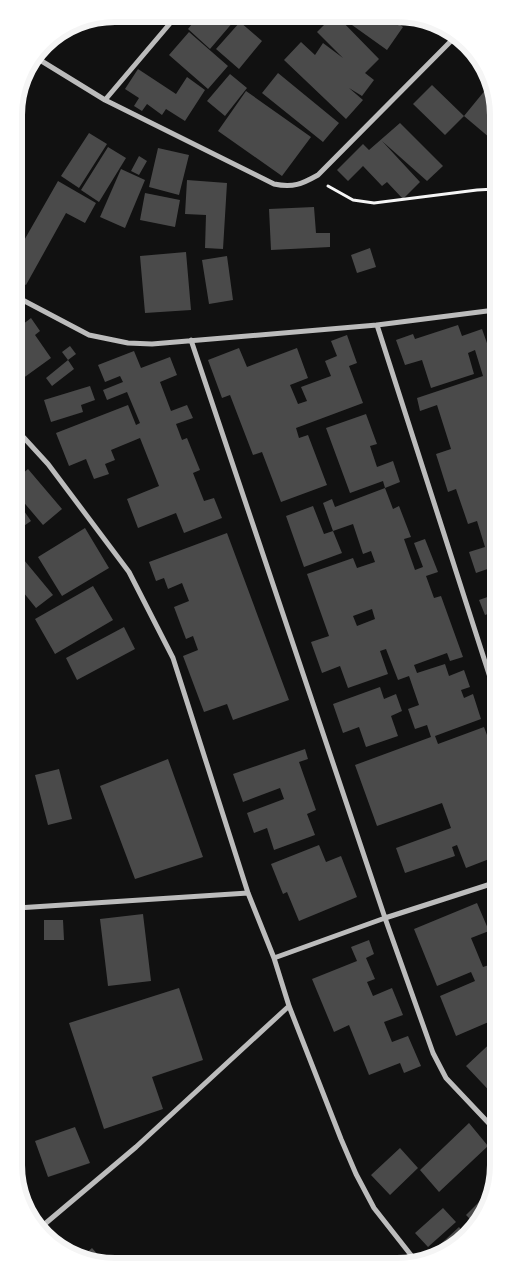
<svg xmlns="http://www.w3.org/2000/svg" width="512" height="1281" font-family="'Source Sans 3',sans-serif">
<style>
.building{fill:#4a4a4a;fill-rule:evenodd}
.lines{fill:none;stroke-linecap:round;stroke-linejoin:round}
.path{stroke:#f5f5f5;stroke-width:3}
.minor{stroke:#bcbcbc;stroke-width:5}
.rim{fill:none;stroke:#f5f5f5;stroke-width:6}
</style>
<rect width="100%" height="100%" fill="#111"/>
<path class="building" d="M 200,14 L 226,14 L 234,21 L 210,49 L 188,29 Z
M 289,15 L 305,15 L 298,23 Z
M 334,15 L 336,15 L 379,59 L 365,73 L 374,80 L 362,96 L 349,88 L 363,100 L 346,119 L 284,60 L 301,42 L 315,55 L 323,43 L 343,58 L 317,32 Z
M 338,15 L 388,16 L 403,27 L 387,50 Z
M 240,22 L 262,41 L 239,69 L 216,49 Z
M 189,32 L 228,66 L 208,89 L 169,55 Z
M 138,69 L 176,94 L 187,77 L 205,90 L 185,121 L 166,109 L 162,115 L 147,104 L 142,111 L 134,106 L 139,98 L 125,89 Z
M 278,73 L 339,123 L 323,142 L 262,93 Z
M 230,74 L 247,88 L 225,116 L 207,101 Z
M 491,83 L 495,90 L 495,132 L 490,138 L 464,116 Z
M 432,85 L 464,116 L 445,135 L 413,104 Z
M 246,91 L 311,137 L 282,176 L 218,131 Z
M 400,123 L 443,166 L 427,181 L 382,141 L 420,182 L 403,199 L 387,182 L 382,186 L 363,166 L 348,181 L 337,170 L 363,144 L 369,150 Z
M 89,133 L 107,144 L 79,188 L 61,176 Z
M 108,147 L 126,158 L 99,202 L 81,190 Z
M 158,148 L 189,155 L 179,195 L 149,187 Z
M 139,156 L 147,161 L 139,175 L 131,171 Z
M 121,169 L 145,180 L 125,228 L 100,217 Z
M 187,180 L 227,183 L 223,249 L 205,248 L 206,215 L 185,214 Z
M 58,181 L 96,203 L 85,223 L 66,213 L 26,285 L 14,279 L 14,258 Z
M 145,193 L 180,200 L 175,227 L 140,220 Z
M 314,207 L 316,233 L 330,233 L 330,247 L 271,250 L 269,209 Z
M 370,248 L 376,267 L 357,273 L 351,255 Z
M 186,252 L 191,310 L 145,313 L 140,256 Z
M 227,256 L 233,300 L 209,304 L 202,260 Z
M 31,318 L 40,331 L 35,335 L 51,358 L 15,384 L 15,323 L 18,328 Z
M 458,325 L 462,336 L 482,329 L 488,346 L 496,344 L 496,412 L 493,406 L 487,408 L 496,435 L 496,566 L 476,573 L 469,552 L 485,547 L 477,521 L 468,524 L 456,489 L 448,492 L 436,454 L 451,449 L 437,405 L 420,411 L 417,398 L 483,376 L 475,350 L 468,353 L 474,374 L 431,388 L 422,360 L 405,365 L 396,340 L 413,334 L 415,339 Z
M 347,335 L 357,363 L 349,366 L 363,403 L 296,428 L 299,438 L 308,435 L 327,485 L 281,502 L 262,452 L 253,455 L 230,395 L 222,398 L 208,360 L 239,348 L 247,367 L 297,348 L 308,378 L 290,385 L 298,404 L 307,401 L 301,387 L 331,376 L 325,361 L 337,356 L 331,341 Z
M 70,346 L 76,354 L 68,360 L 62,352 Z
M 134,351 L 141,368 L 170,357 L 177,375 L 160,382 L 171,411 L 187,405 L 193,418 L 176,424 L 182,440 L 187,438 L 200,470 L 193,473 L 204,501 L 214,498 L 222,518 L 184,533 L 176,513 L 138,528 L 127,499 L 159,486 L 140,438 L 111,450 L 115,460 L 105,464 L 109,474 L 94,479 L 86,459 L 69,466 L 56,433 L 128,405 L 136,425 L 140,423 L 127,392 L 107,400 L 103,390 L 123,382 L 120,376 L 105,382 L 98,365 Z
M 68,360 L 74,369 L 52,386 L 46,378 Z
M 90,386 L 95,400 L 81,405 L 83,412 L 51,422 L 44,400 Z
M 366,414 L 377,444 L 370,446 L 377,467 L 393,461 L 400,482 L 385,488 L 383,481 L 350,493 L 326,428 Z
M 28,469 L 62,509 L 43,525 L 15,492 L 15,480 Z
M 385,488 L 393,509 L 399,506 L 411,537 L 404,539 L 415,570 L 423,567 L 414,543 L 425,539 L 438,572 L 426,576 L 434,598 L 441,596 L 463,657 L 450,661 L 447,653 L 414,665 L 417,673 L 445,664 L 449,676 L 464,670 L 470,687 L 461,690 L 464,698 L 473,694 L 481,719 L 435,736 L 438,744 L 484,727 L 497,762 L 497,856 L 466,868 L 457,845 L 452,847 L 455,856 L 405,873 L 396,848 L 451,828 L 442,803 L 377,826 L 355,765 L 431,737 L 427,725 L 415,729 L 408,709 L 419,705 L 409,676 L 398,680 L 386,649 L 380,651 L 388,674 L 348,688 L 340,666 L 322,673 L 311,642 L 329,636 L 307,574 L 353,558 L 357,568 L 375,562 L 371,551 L 363,554 L 353,524 L 333,531 L 323,503 L 332,499 L 335,507 ZM 372,609 L 375,619 L 357,626 L 353,616 Z
M 15,498 L 31,521 L 15,532 Z
M 313,506 L 324,534 L 333,531 L 342,553 L 304,567 L 286,516 Z
M 85,528 L 109,568 L 62,596 L 38,557 Z
M 227,533 L 289,700 L 233,720 L 227,704 L 204,712 L 183,656 L 198,650 L 193,636 L 186,639 L 174,607 L 189,601 L 182,583 L 168,589 L 164,578 L 156,581 L 149,562 Z
M 24,560 L 53,595 L 36,608 L 15,582 L 15,567 Z
M 93,586 L 113,620 L 55,654 L 35,619 Z
M 496,594 L 496,611 L 485,615 L 479,600 Z
M 124,627 L 135,649 L 77,680 L 66,658 Z
M 380,687 L 384,699 L 396,694 L 402,711 L 391,716 L 398,736 L 366,747 L 359,727 L 343,733 L 333,704 Z
M 305,749 L 308,759 L 299,762 L 316,810 L 307,814 L 315,835 L 274,850 L 267,828 L 254,833 L 247,813 L 284,799 L 280,788 L 243,802 L 233,774 Z
M 168,759 L 203,857 L 135,879 L 100,786 Z
M 59,769 L 72,819 L 48,825 L 35,775 Z
M 319,845 L 326,862 L 341,856 L 357,897 L 299,921 L 287,892 L 283,894 L 271,864 Z
M 477,903 L 489,931 L 471,938 L 483,967 L 495,963 L 497,969 L 498,1021 L 492,1024 L 491,1021 L 456,1036 L 440,996 L 475,981 L 471,972 L 437,986 L 414,929 Z
M 143,914 L 151,981 L 108,986 L 100,919 Z
M 44,920 L 63,920 L 64,940 L 44,940 Z
M 369,940 L 374,954 L 366,958 L 375,979 L 367,982 L 373,996 L 392,988 L 403,1015 L 384,1022 L 392,1042 L 408,1036 L 421,1066 L 404,1073 L 400,1063 L 369,1075 L 349,1025 L 334,1032 L 312,979 L 357,961 L 351,947 Z
M 179,988 L 203,1060 L 152,1077 L 163,1109 L 104,1129 L 69,1023 Z
M 498,1036 L 498,1100 L 466,1066 Z
M 469,1123 L 488,1146 L 439,1192 L 420,1170 Z
M 75,1127 L 90,1163 L 48,1177 L 35,1141 Z
M 400,1148 L 418,1168 L 390,1195 L 371,1175 Z
M 489,1192 L 476,1225 L 466,1215 Z
M 443,1208 L 456,1222 L 428,1247 L 415,1233 Z
M 459,1227 L 467,1236 L 434,1257 L 431,1253 Z
M 92,1248 L 107,1265 L 96,1265 L 81,1258 Z"/>
<g class="lines">
<path class="path" d="M 328,186 L 353,200 L 374,203 L 477,190 L 495,189"/>
<path class="minor" d="M 35,57 L 105,100 L 274,184 C 293,188 302,184 318,175 L 455,37
M 105,100 L 178,14
M 15,296 L 89,335 L 128,343 L 152,344 L 377,325 L 495,310
M 377,325 L 497,699
M 191,340 L 385,918 L 433,1053 L 446,1078 L 498,1133
M 15,428 L 48,464 L 129,572 L 173,658 L 248,893 L 274,958 L 289,1006 L 341,1139 L 356,1174 L 374,1208 L 418,1264
M 17,908 L 248,893
M 274,958 L 385,918 L 497,882
M 40,1228 L 136,1147 L 289,1006"/>
</g>
<path d="M0 0H512V1281H0ZM115 22H397A93 93 0 0 1 490 115V1165A93 93 0 0 1 397 1258H115A93 93 0 0 1 22 1165V115A93 93 0 0 1 115 22Z" fill="#fff" fill-rule="evenodd"/>
<path class="rim" d="M115 22H397A93 93 0 0 1 490 115V1165A93 93 0 0 1 397 1258H115A93 93 0 0 1 22 1165V115A93 93 0 0 1 115 22Z"/>
</svg>
